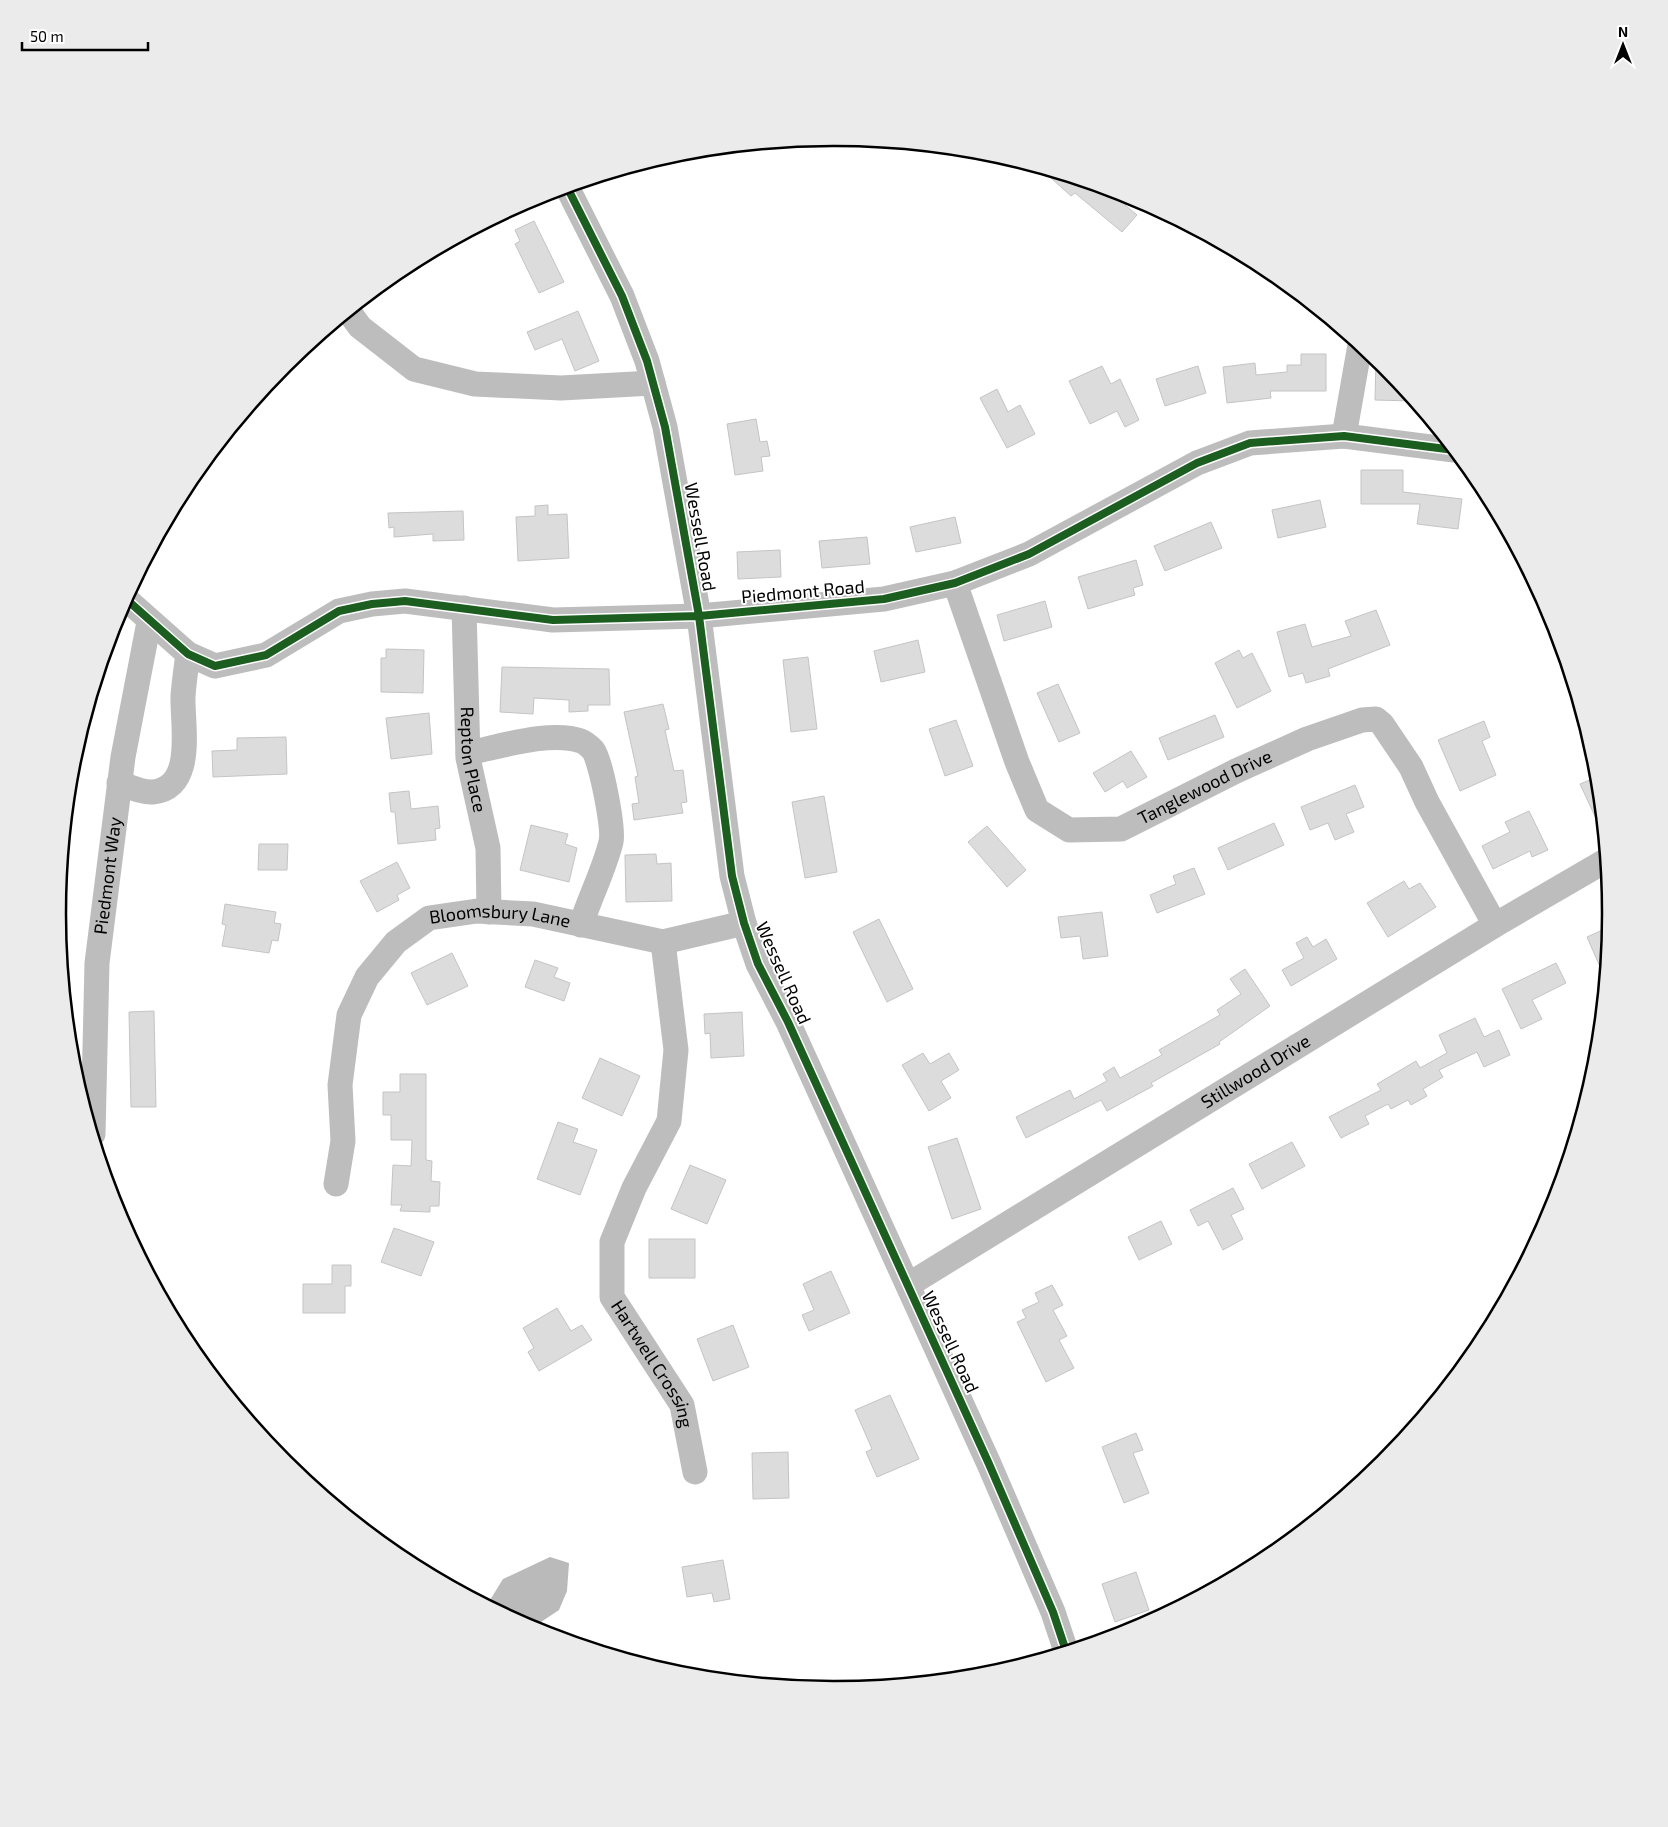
<svg xmlns="http://www.w3.org/2000/svg" width="1668" height="1827" font-family="'Exo 2',sans-serif">
<style>
.water{fill:#bababa}
.building{fill:#dcdcdc;stroke:#c4c4c4}
.lines{fill:none;stroke-linecap:round;stroke-linejoin:round}
.minor{stroke:#bdbdbd;stroke-width:25}
.cycleway-casing{stroke:#fff;stroke-width:11}
.cycleway{stroke:#1b5e20;stroke-width:8}
.labels{text-anchor:middle;stroke-width:4;stroke-linejoin:round;paint-order:stroke}
.street-label{font-size:18px;fill:#000;stroke:#fff}
.rim{fill:none;stroke:#000;stroke-width:2.5}
</style>
<rect width="100%" height="100%" fill="#fff"/>
<path class="water" d="M 550,1557 L 569,1563 L 567,1591 L 559,1610 L 532,1628 L 494,1608 L 490,1600 L 503,1579 Z"/>
<path class="building" d="M 1041,169 L 1131,196 L 1125,205 L 1137,215 L 1122,232 L 1075,193 L 1071,196 Z
M 534,221 L 564,282 L 539,293 L 515,244 L 520,241 L 515,230 Z
M 578,311 L 599,361 L 575,371 L 562,339 L 535,350 L 527,332 Z
M 1301,354 L 1326,354 L 1326,391 L 1270,391 L 1271,398 L 1227,403 L 1223,367 L 1255,363 L 1256,375 L 1287,372 L 1287,365 L 1301,365 Z
M 1376,359 L 1383,365 L 1413,401 L 1375,400 Z
M 1102,366 L 1111,384 L 1120,379 L 1139,420 L 1125,427 L 1117,411 L 1090,424 L 1069,381 Z
M 1198,366 L 1206,393 L 1165,406 L 1156,379 Z
M 997,389 L 1008,412 L 1020,405 L 1035,434 L 1007,448 L 980,398 Z
M 756,419 L 760,442 L 767,441 L 770,456 L 761,457 L 763,471 L 735,475 L 727,424 Z
M 1361,470 L 1403,470 L 1403,492 L 1462,499 L 1458,529 L 1417,524 L 1420,504 L 1361,504 Z
M 1320,500 L 1326,527 L 1278,538 L 1272,510 Z
M 548,505 L 548,515 L 567,514 L 569,558 L 518,561 L 516,517 L 535,516 L 535,506 Z
M 463,511 L 464,540 L 433,541 L 433,534 L 394,537 L 394,527 L 389,528 L 388,513 Z
M 955,517 L 961,543 L 916,552 L 910,527 Z
M 1211,522 L 1222,548 L 1165,571 L 1154,546 Z
M 867,537 L 870,564 L 822,568 L 819,541 Z
M 780,550 L 781,577 L 738,579 L 737,552 Z
M 1136,560 L 1143,585 L 1133,588 L 1135,595 L 1088,609 L 1078,577 Z
M 1045,601 L 1052,627 L 1004,641 L 997,615 Z
M 1376,610 L 1390,645 L 1328,669 L 1330,676 L 1306,683 L 1303,673 L 1289,677 L 1277,632 L 1305,624 L 1312,647 L 1351,636 L 1345,621 Z
M 918,640 L 925,672 L 881,682 L 874,651 Z
M 386,649 L 424,650 L 423,693 L 381,692 L 381,658 L 386,658 Z
M 1239,650 L 1243,658 L 1252,653 L 1271,691 L 1237,708 L 1215,663 Z
M 808,657 L 817,729 L 791,732 L 783,660 Z
M 502,667 L 609,669 L 610,705 L 588,705 L 588,711 L 569,712 L 569,700 L 534,698 L 533,714 L 500,712 Z
M 1058,684 L 1080,733 L 1059,742 L 1037,693 Z
M 663,704 L 669,729 L 665,730 L 674,771 L 683,770 L 687,802 L 681,803 L 683,813 L 634,820 L 632,804 L 639,803 L 635,777 L 638,776 L 624,712 Z
M 429,713 L 432,754 L 391,759 L 386,718 Z
M 1215,715 L 1224,737 L 1168,760 L 1159,738 Z
M 956,720 L 973,766 L 945,776 L 929,729 Z
M 1484,721 L 1490,737 L 1482,741 L 1496,775 L 1460,791 L 1438,740 Z
M 286,737 L 287,774 L 213,777 L 212,751 L 237,750 L 237,738 Z
M 1131,751 L 1147,777 L 1127,788 L 1123,781 L 1105,792 L 1093,773 Z
M 1597,777 L 1602,827 L 1600,827 L 1580,784 Z
M 1355,785 L 1364,807 L 1346,814 L 1354,832 L 1335,840 L 1328,823 L 1310,830 L 1301,807 Z
M 409,791 L 411,809 L 438,806 L 440,828 L 435,829 L 436,840 L 398,844 L 395,812 L 391,812 L 389,793 Z
M 824,796 L 837,872 L 805,878 L 792,802 Z
M 1529,811 L 1548,850 L 1532,857 L 1530,851 L 1493,869 L 1482,846 L 1510,832 L 1505,822 Z
M 1274,823 L 1284,845 L 1228,870 L 1218,848 Z
M 531,825 L 568,834 L 565,844 L 577,848 L 569,882 L 520,870 Z
M 987,826 L 1026,870 L 1007,887 L 968,842 Z
M 259,844 L 288,844 L 287,870 L 258,870 Z
M 656,854 L 657,864 L 671,863 L 672,901 L 626,902 L 625,855 Z
M 397,862 L 410,888 L 397,895 L 399,900 L 377,912 L 360,881 Z
M 1194,868 L 1205,894 L 1157,913 L 1150,895 L 1176,884 L 1173,876 Z
M 1404,881 L 1409,889 L 1420,883 L 1436,907 L 1388,937 L 1367,903 Z
M 225,904 L 276,912 L 274,923 L 281,924 L 278,941 L 272,940 L 269,953 L 222,946 L 226,925 L 222,924 Z
M 1102,912 L 1108,956 L 1083,959 L 1080,936 L 1061,938 L 1058,917 Z
M 879,919 L 913,989 L 887,1002 L 853,932 Z
M 1609,927 L 1608,938 L 1604,976 L 1587,937 Z
M 1307,937 L 1313,947 L 1326,939 L 1337,959 L 1291,986 L 1282,970 L 1304,958 L 1296,943 Z
M 452,953 L 468,986 L 427,1005 L 411,973 Z
M 535,960 L 558,968 L 554,977 L 570,983 L 564,1001 L 525,987 Z
M 1556,963 L 1566,983 L 1532,1000 L 1542,1019 L 1521,1029 L 1502,989 Z
M 1245,969 L 1270,1006 L 1219,1042 L 1220,1044 L 1151,1083 L 1153,1086 L 1107,1111 L 1101,1100 L 1026,1138 L 1016,1117 L 1070,1090 L 1074,1099 L 1107,1081 L 1103,1074 L 1114,1067 L 1120,1078 L 1162,1055 L 1159,1050 L 1220,1015 L 1217,1010 L 1241,994 L 1230,979 Z
M 154,1011 L 156,1107 L 131,1107 L 129,1012 Z
M 742,1012 L 744,1056 L 711,1058 L 710,1033 L 705,1034 L 704,1014 Z
M 1475,1018 L 1484,1037 L 1499,1030 L 1510,1055 L 1484,1067 L 1477,1052 L 1439,1070 L 1443,1077 L 1423,1089 L 1427,1096 L 1411,1105 L 1408,1100 L 1391,1109 L 1388,1104 L 1365,1116 L 1369,1124 L 1341,1138 L 1329,1117 L 1381,1090 L 1377,1084 L 1416,1061 L 1420,1068 L 1447,1053 L 1439,1035 Z
M 923,1053 L 930,1064 L 949,1053 L 959,1070 L 941,1081 L 951,1098 L 929,1111 L 902,1065 Z
M 600,1058 L 640,1076 L 622,1116 L 582,1098 Z
M 400,1074 L 426,1074 L 426,1160 L 432,1161 L 431,1181 L 440,1182 L 439,1206 L 430,1206 L 430,1212 L 400,1211 L 402,1205 L 391,1205 L 393,1165 L 411,1166 L 412,1140 L 391,1140 L 391,1115 L 383,1115 L 383,1092 L 400,1092 Z
M 558,1122 L 578,1129 L 573,1142 L 597,1150 L 580,1195 L 537,1179 Z
M 957,1138 L 981,1209 L 952,1219 L 928,1147 Z
M 1292,1142 L 1305,1166 L 1262,1189 L 1249,1164 Z
M 690,1165 L 726,1180 L 707,1224 L 671,1209 Z
M 1233,1188 L 1244,1209 L 1231,1215 L 1243,1239 L 1223,1250 L 1208,1221 L 1198,1226 L 1190,1210 Z
M 1161,1221 L 1172,1244 L 1139,1260 L 1128,1237 Z
M 394,1228 L 434,1242 L 421,1276 L 381,1262 Z
M 649,1239 L 695,1239 L 695,1278 L 649,1278 Z
M 332,1265 L 351,1265 L 351,1286 L 345,1286 L 345,1313 L 303,1313 L 303,1284 L 332,1284 Z
M 831,1271 L 850,1313 L 809,1331 L 802,1315 L 814,1310 L 803,1284 Z
M 1052,1285 L 1063,1305 L 1053,1310 L 1067,1336 L 1059,1340 L 1074,1368 L 1046,1382 L 1017,1322 L 1026,1318 L 1022,1310 L 1039,1302 L 1035,1293 Z
M 557,1308 L 571,1331 L 582,1325 L 592,1340 L 539,1371 L 528,1352 L 534,1348 L 523,1328 Z
M 733,1325 L 749,1367 L 713,1381 L 697,1339 Z
M 890,1395 L 919,1459 L 877,1477 L 866,1452 L 872,1449 L 855,1410 Z
M 1136,1433 L 1143,1450 L 1133,1453 L 1149,1493 L 1124,1503 L 1102,1447 Z
M 788,1452 L 789,1498 L 753,1499 L 752,1453 Z
M 723,1560 L 730,1599 L 714,1602 L 712,1593 L 687,1597 L 682,1567 Z
M 1136,1572 L 1149,1610 L 1115,1622 L 1102,1584 Z"/>
<g class="lines">
<g class="minor">
<path d="M 567,187 L 622,296 L 647,361 L 665,427 L 699,616 L 732,876 L 744,923 L 758,964 L 788,1022 L 989,1464 L 1053,1612 L 1066,1651"/>
<path d="M 349,312 L 360,327 L 414,369 L 475,384 L 561,388 L 653,383"/>
<path d="M 1344,436 L 1360,345"/>
<path id="s1" d="M 955,583 L 1017,762 L 1037,810 L 1069,830 L 1121,829 L 1236,771 L 1307,739 L 1362,720 L 1376,719 L 1382,724 L 1411,767 L 1427,802 L 1495,925"/>
<path d="M 126,599 L 188,654 L 215,666 L 266,655 L 339,611 L 372,604 L 405,601 L 553,620 L 699,616 L 884,599 L 955,583 L 1029,554 L 1197,463 L 1250,443 L 1344,436 L 1454,450"/>
<path id="s2" d="M 464,608 L 468,758 L 488,848 L 489,912"/>
<path d="M 468,753 C 499,747 551,730 581,741 C 584,742 590,747 593,750 C 601,761 614,828 611,842 C 604,870 590,897 581,925"/>
<path d="M 119,783 C 128,786 143,793 153,792 C 196,787 182,725 183,696 C 184,682 186,668 188,654"/>
<path id="s3" d="M 663,942 L 676,1050 L 669,1121 L 634,1188 L 612,1242 L 612,1297 L 682,1405 L 695,1472"/>
<path id="s4" d="M 93,1134 L 97,963 L 123,757 L 149,622"/>
<path id="s5" d="M 336,1184 L 343,1141 L 340,1085 L 349,1015 L 367,977 L 396,942 L 429,918 L 477,911 L 533,914 L 663,942 L 744,923"/>
<path id="s6" d="M 908,1285 L 1495,925 L 1605,861"/>
</g>
<g class="cycleway-casing">
<path id="cycleway" d="M 567,187 L 622,296 L 647,361 L 665,427 L 699,616 L 732,876 L 744,923 L 758,964 L 788,1022 L 989,1464 L 1053,1612 L 1066,1651
M 126,599 L 188,654 L 215,666 L 266,655 L 339,611 L 372,604 L 405,601 L 553,620 L 699,616 L 884,599 L 955,583 L 1029,554 L 1197,463 L 1250,443 L 1344,436 L 1454,450"/>
</g>
<use href="#cycleway" class="cycleway"/>
</g>
<g class="labels">
<g class="street-label">
<text transform="translate(700 537) rotate(80)" y="6">Wessell Road</text>
<text transform="translate(803 592) rotate(-5)" y="6">Piedmont Road</text>
<text dy="6" stroke="none"><textPath href="#s2" startOffset="152">Repton Place</textPath></text>
<text dy="6" stroke="none"><textPath href="#s1" startOffset="425">Tanglewood Drive</textPath></text>
<text dy="6" stroke="none"><textPath href="#s4" startOffset="259">Piedmont Way</textPath></text>
<text dy="6" stroke="none"><textPath href="#s5" startOffset="370">Bloomsbury Lane</textPath></text>
<text transform="translate(783 973) rotate(66)" y="6">Wessell Road</text>
<text dy="6" stroke="none"><textPath href="#s6" startOffset="408">Stillwood Drive</textPath></text>
<text transform="translate(950 1342) rotate(65)" y="6">Wessell Road</text>
<text dy="6" stroke="none"><textPath href="#s3" startOffset="448">Hartwell Crossing</textPath></text>
</g>
</g>
<path d="M0 0H1668V1827H0ZM833 146H835A767 767 0 0 1 1602 913V914A767 767 0 0 1 835 1681H833A767 767 0 0 1 66 914V913A767 767 0 0 1 833 146Z" fill="#ebebeb" fill-rule="evenodd"/>
<path class="rim" d="M833 146H835A767 767 0 0 1 1602 913V914A767 767 0 0 1 835 1681H833A767 767 0 0 1 66 914V913A767 767 0 0 1 833 146Z"/>
<g transform="translate(1623 45)" stroke="#ffffff" stroke-width="4" paint-order="stroke">
<path d="M0-4L9 19L0 12L-9 19Z" fill="#000000"/>
<text y="-8" font-size="14" font-weight="bold" text-anchor="middle" fill="#000000">N</text>
</g>
<path d="M22 42v8h126v-8" fill="none" stroke="#000000" stroke-width="2.5"/>
<text x="30" y="42" font-size="15" fill="#000000" stroke="#ffffff" stroke-width="4" paint-order="stroke">50 m</text>
</svg>
